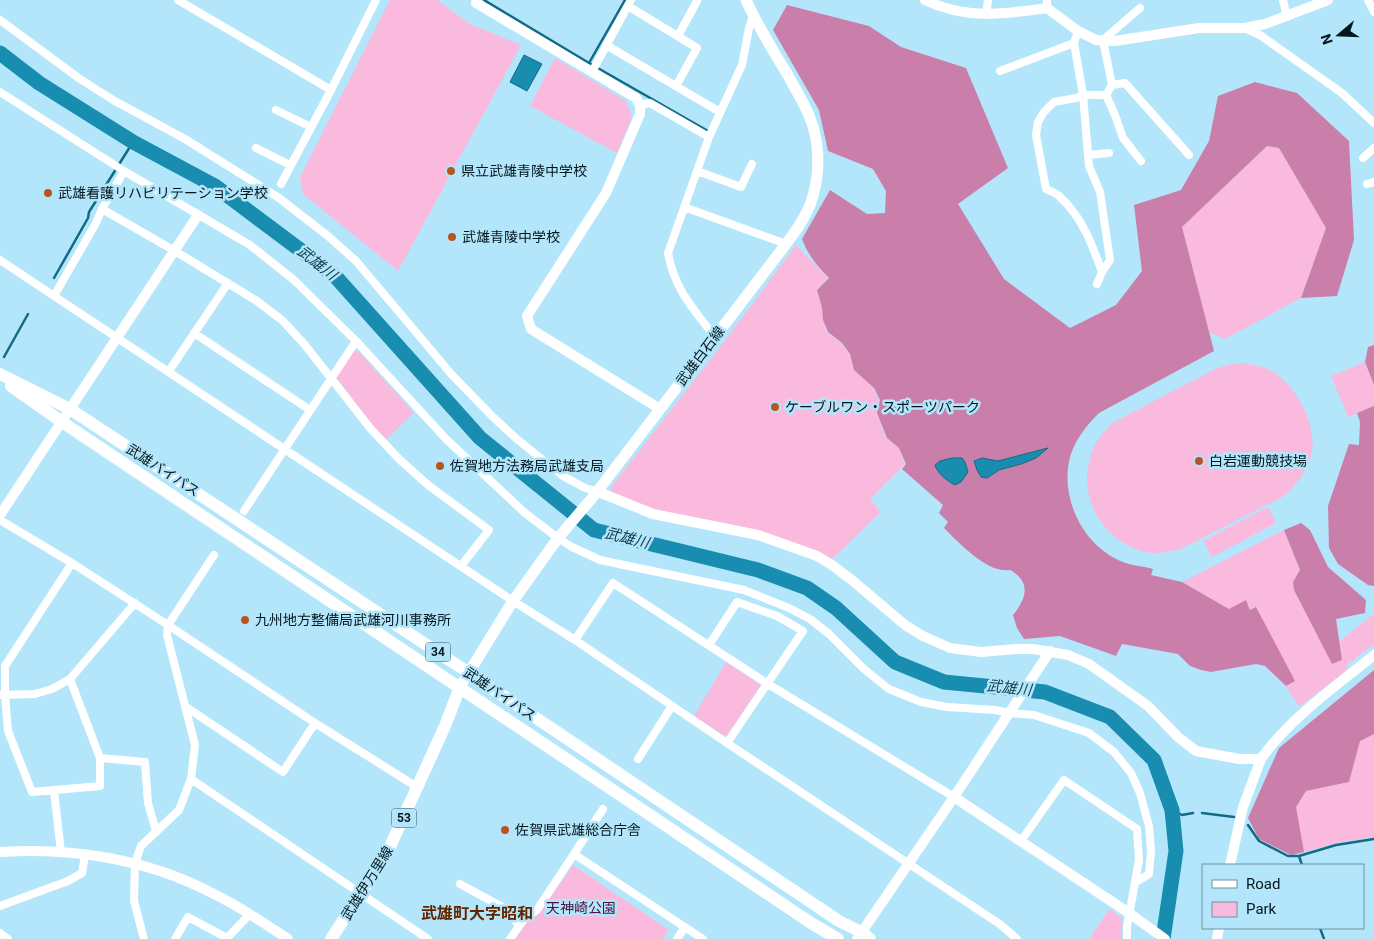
<svg xmlns="http://www.w3.org/2000/svg" width="1374" height="939" font-family="Roboto,'Noto Sans JP',sans-serif">
<style>
.green{fill:#fabadd}
.forest{fill:#ca7faa}
.water{fill:#198db0;stroke:#136a84}
.lines{fill:none;stroke-linecap:round;stroke-linejoin:round}
.stream{stroke:#136a84;stroke-width:2.5}
.river{stroke:#198db0;stroke-width:15}
.minor{stroke:#fff;stroke-width:8}
.tertiary{stroke:#fff;stroke-width:10}
.secondary{stroke:#fff;stroke-width:11}
.primary{stroke:#fff;stroke-width:12}
.trunk{stroke:#fff;stroke-width:12}
.poi-dot{fill:#b85420;stroke:#b4e6fb;stroke-width:2}
.labels{text-anchor:middle;stroke-width:5;stroke-linejoin:round;paint-order:stroke}
.shield{fill:#b4e6fb;stroke:#395560;stroke-width:1}
.shield-label{font-size:12px;font-weight:bold;fill:#04171e}
.poi-label{font-size:14px;fill:#04171e;stroke:#b4e6fb;text-anchor:start}
.street-label{font-size:14px;fill:#04171e;stroke:#b4e6fb}
.park-label{font-size:14px;fill:#500d3a;stroke:#b4e6fb}
.water-label{font-size:15px;font-style:italic;fill:#144150;stroke:#b4e6fb}
.quarter-label{font-size:16px;font-weight:bold;fill:#632501;stroke:#b4e6fb}
</style>
<rect width="100%" height="100%" fill="#b4e6fb"/>
<path class="green" d="M 390,0 L 437,0 L 470,24 L 521,45 L 398,271 L 303,194 L 300,177 Z
M 555,58 L 626,101 L 632,117 L 617,153 L 530,106 Z
M 1267,146 L 1279,148 L 1326,228 L 1301,298 L 1225,339 L 1209,332 L 1182,227 Z
M 796,245 L 828,278 L 817,290 L 822,308 L 823,320 L 827,332 L 841,343 L 850,354 L 854,370 L 873,388 L 879,400 L 877,414 L 886,438 L 899,448 L 905,464 L 870,499 L 881,512 L 830,561 L 751,530 L 730,524 L 656,510 L 636,503 L 612,492 L 611,487 L 730,334 Z
M 353,351 L 358,351 L 414,413 L 385,440 L 370,423 L 336,377 Z
M 1365,362 L 1374,385 L 1374,406 L 1348,417 L 1331,376 Z
M 1244,363 C 1253,365 1262,366 1270,370 C 1296,384 1319,427 1311,456 C 1307,472 1297,483 1286,495 L 1181,549 C 1172,551 1163,553 1154,553 C 1116,550 1086,515 1087,477 C 1088,463 1092,446 1102,434 C 1105,430 1109,427 1112,423 L 1215,369 L 1231,364 Z
M 1268,507 L 1276,523 L 1212,557 L 1203,541 Z
M 1284,530 L 1300,570 L 1293,582 L 1332,664 L 1342,660 L 1339,642 L 1371,616 L 1374,616 L 1374,644 L 1346,666 L 1348,669 L 1299,707 L 1286,686 L 1294,682 L 1246,601 L 1229,609 L 1182,582 Z
M 726,662 L 761,685 L 726,737 L 694,716 Z
M 1374,734 L 1374,837 L 1336,843 L 1304,852 L 1295,807 L 1306,791 L 1349,782 L 1360,741 Z
M 573,865 L 669,930 L 663,939 L 515,939 L 526,922 L 541,911 Z
M 1109,909 L 1122,918 L 1122,939 L 1089,939 Z"/>
<path class="forest" d="M 787,5 L 869,26 L 901,47 L 966,68 L 1008,168 L 958,204 L 1004,279 L 1070,328 L 1116,305 L 1142,271 L 1134,205 L 1181,190 L 1209,141 L 1218,96 L 1255,82 L 1297,93 L 1349,141 L 1354,240 L 1337,296 L 1301,298 L 1326,228 L 1279,148 L 1267,146 L 1182,227 L 1214,351 L 1099,413 C 1087,425 1077,437 1071,454 C 1058,495 1082,546 1123,562 C 1132,566 1144,566 1153,569 L 1151,575 L 1182,582 L 1229,609 L 1246,600 L 1250,610 L 1256,607 L 1295,681 L 1286,686 L 1265,666 L 1256,664 L 1211,672 L 1201,670 L 1190,666 L 1178,654 L 1122,644 L 1116,656 L 1060,636 L 1024,639 L 1017,628 L 1013,615 C 1026,599 1032,582 1010,570 C 988,574 959,543 944,528 L 948,522 L 939,513 L 943,505 L 902,469 L 906,464 L 899,448 L 887,438 L 877,413 L 880,400 L 874,388 L 854,370 L 850,354 L 842,343 L 828,332 L 823,320 L 822,308 L 817,290 L 829,278 C 817,266 808,255 802,239 L 830,190 L 867,214 L 885,213 L 886,191 L 873,169 L 828,151 L 819,110 L 773,30 Z
M 1374,345 L 1374,385 L 1365,362 L 1368,347 Z
M 1374,406 L 1374,586 L 1368,585 L 1338,564 L 1329,548 L 1328,506 L 1349,444 L 1359,445 L 1360,422 L 1357,413 Z
M 1301,523 L 1310,530 L 1328,567 L 1366,600 L 1365,613 L 1336,619 L 1342,660 L 1332,664 L 1294,590 L 1293,582 L 1300,570 L 1284,530 Z
M 1374,670 L 1374,734 L 1360,741 L 1349,782 L 1306,791 L 1296,807 L 1304,852 L 1291,855 L 1259,839 L 1248,818 L 1279,748 Z"/>
<path class="water" d="M 524,55 L 542,64 L 527,91 L 510,82 Z
M 1048,448 L 1036,458 L 1021,464 L 999,470 L 987,478 L 981,477 L 977,470 L 974,461 L 982,458 L 998,461 Z
M 952,458 L 962,458 L 965,462 L 968,472 L 961,482 L 955,485 C 947,481 937,473 935,465 L 940,461 Z"/>
<g class="lines">
<path class="stream" d="M 484,0 L 589,63 L 708,131
M 589,63 L 625,0
M 54,278 L 88,218 L 89,212 L 133,142
M 4,357 L 28,314
M 1172,810 L 1182,815 L 1193,813
M 1202,813 L 1234,817
M 1248,825 L 1259,841 L 1288,856 L 1299,856 L 1336,845 L 1374,839
M 1299,856 L 1302,865
M 1320,928 L 1324,939"/>
<path class="river" d="M 0,53 L 39,83 L 133,142 L 215,186 L 335,276 L 480,438 L 594,530 L 758,570 L 807,588 L 836,608 L 895,662 L 944,682 L 1045,692 L 1110,717 L 1154,760 L 1172,810 L 1176,851 L 1163,939"/>
<path class="minor" d="M 178,0 L 331,90 L 376,0
M 1283,0 L 1287,17
M 1368,0 L 1374,12
M 628,6 L 697,48 L 676,86
M 1047,8 L 1047,0
M 1140,8 L 1103,40 L 1112,85 L 1125,83 L 1189,155
M 986,15 L 988,0
M 0,20 L 80,79 L 113,100 L 185,139 L 279,198 L 328,236 L 356,261 L 452,375 L 494,418 L 518,440 L 563,476 L 585,488 L 596,491
M 1244,28 L 1260,35 L 1342,93 L 1374,123
M 1078,31 L 1074,43 L 1083,95 L 1089,166 L 1100,192 L 1110,260 L 1102,272 L 1097,284
M 678,36 L 697,1
M 606,45 L 720,112
M 1000,71 L 1074,43
M 592,72 L 631,0
M 0,92 L 124,171 L 250,245 L 294,280 L 356,341 L 446,439 L 525,513 L 558,538 L 572,547 L 600,560 L 744,590 L 789,608 L 810,619 L 829,634 L 864,669 L 889,689 L 921,702 L 947,707 L 995,710 L 1010,713 L 1034,715 L 1089,733 L 1114,752 L 1131,773 L 1140,793 L 1149,826 L 1151,851 L 1149,874 L 1136,882
M 1106,95 L 1115,115 L 1123,138 L 1141,161
M 640,105 L 650,103 L 709,137
M 276,110 L 311,127
M 256,148 L 290,165
M 1088,155 L 1109,153
M 1363,158 L 1374,148
M 697,171 L 741,187 L 752,164
M 281,184 L 331,90
M 1367,184 L 1374,182
M 684,207 L 786,244
M 102,209 L 124,171
M 0,260 L 513,601 L 575,640 L 727,743 L 1001,925 L 1017,939
M 1102,272 C 1092,244 1082,217 1060,197 C 1056,193 1050,191 1046,189 L 1036,135 L 1038,122 L 1044,112 L 1054,102 L 1076,98 L 1083,95 L 1106,95 L 1112,85
M 54,296 L 96,223 L 102,209 L 175,251 L 257,301 L 283,321 L 305,345 L 370,428 L 399,459 L 428,485 L 489,530 L 461,566
M 194,333 L 310,410
M 715,337 C 693,309 674,288 668,253 L 709,137 L 742,65 L 749,28 L 753,16
M 169,371 L 228,283
M 244,511 L 356,341
M 0,520 L 72,563 L 168,625 L 315,723 L 417,787
M 575,640 L 613,583 L 768,684 L 954,797
M 709,645 L 737,602 L 777,616 L 803,631 L 727,743
M 70,679 L 100,758 L 100,786 L 32,792 L 8,731 L 5,695 L 5,666 L 72,563
M 0,695 L 35,694 L 52,689 L 70,679 L 135,603
M 186,707 L 283,772 L 315,723
M 100,758 L 145,762 L 148,803 L 156,831
M 638,759 L 672,706
M 191,779 L 428,939
M 54,791 L 61,852
M 1021,841 L 1064,780 L 1137,829 L 1139,860 L 1127,927 L 1127,939
M 574,854 L 603,809
M 460,884 L 506,909 L 513,917 L 519,926
M 0,906 L 68,881 L 82,873 L 85,855
M 0,933 L 8,939
M 144,939 L 134,901 L 135,863 L 141,846 L 179,810 L 191,779 L 195,745 L 167,635 L 168,625 L 214,555
M 175,939 L 188,917 L 227,938 L 250,914
M 510,939 L 525,918 L 537,910 L 574,854 L 703,939
M 677,939 L 685,927"/>
<path class="tertiary" d="M 477,0 L 476,3 L 636,98 L 640,105 L 640,114 L 606,193 L 527,316 L 531,329 L 660,409
M 925,0 C 966,20 1004,14 1047,8 L 1078,31 L 1096,40 L 1115,41 L 1199,28 L 1244,28 L 1265,24 L 1328,0
M 596,491 L 653,514 L 758,535 L 817,556 L 832,565 L 853,581 L 905,625 L 923,636 L 950,648 L 981,652 L 1016,649 L 1033,649 L 1068,655 L 1089,664 L 1148,706 L 1178,737 L 1196,751 L 1239,759 L 1261,759 C 1290,718 1335,687 1374,655
M 0,515 L 198,215
M 954,797 L 1129,913 L 1165,939
M 0,852 C 71,847 146,859 210,892 C 237,905 263,922 288,939
M 1230,865 L 1243,807 L 1261,759
M 857,939 L 954,797 L 1050,651
M 1217,939 L 1219,928"/>
<path class="secondary" d="M 460,687 L 513,601 L 558,538 L 593,497 L 786,244 C 795,232 804,220 810,205 C 820,178 821,145 810,118 C 805,104 796,91 789,77 C 774,52 758,27 746,0"/>
<path class="primary" d="M 331,939 L 388,851 L 445,726 L 460,687"/>
<path class="trunk" d="M 0,374 L 70,409 L 469,673 L 839,921 L 861,932 L 870,939
M 11,386 L 62,422 L 662,823 L 811,923 L 838,939"/>
</g>
<g class="poi-dot">
<circle cx="451" cy="171" r="5"/>
<circle cx="48" cy="193" r="5"/>
<circle cx="452" cy="237" r="5"/>
<circle cx="775" cy="407" r="5"/>
<circle cx="1199" cy="461" r="5"/>
<circle cx="440" cy="466" r="5"/>
<circle cx="245" cy="620" r="5"/>
<circle cx="505" cy="830" r="5"/>
</g>
<g class="labels">
<g class="shield">
<rect x="425.5" y="642.5" width="25" height="19" rx="4"/>
<rect x="391.5" y="808.5" width="25" height="19" rx="4"/>
</g>
<g class="shield-label">
<text x="438" y="656">34</text>
<text x="404" y="822">53</text>
</g>
<g class="poi-label">
<text x="461" y="176">県立武雄青陵中学校</text>
<text x="58" y="198">武雄看護リハビリテーション学校</text>
<text x="462" y="242">武雄青陵中学校</text>
<text x="785" y="412">ケーブルワン・スポーツパーク</text>
<text x="1209" y="466">白岩運動競技場</text>
<text x="450" y="471">佐賀地方法務局武雄支局</text>
<text x="255" y="625">九州地方整備局武雄河川事務所</text>
<text x="515" y="835">佐賀県武雄総合庁舎</text>
</g>
<g class="street-label">
<text transform="translate(700 356) rotate(-53)" y="5">武雄白石線</text>
<text transform="translate(163 470) rotate(33)" y="5">武雄バイパス</text>
<text transform="translate(500 694) rotate(34)" y="5">武雄バイパス</text>
<text transform="translate(367 883) rotate(-58)" y="5">武雄伊万里線</text>
</g>
<g class="park-label">
<text x="581" y="913">天神崎公園</text>
</g>
<g class="water-label">
<text transform="translate(317 263) rotate(38)" y="5">武雄川</text>
<text transform="translate(627 538) rotate(14)" y="5">武雄川</text>
<text transform="translate(1009 688) rotate(6)" y="5">武雄川</text>
</g>
<g class="quarter-label">
<text x="477" y="919">武雄町大字昭和</text>
</g>
</g>
<rect x="1202" y="864" width="162" height="65" fill="#b4e6fb" stroke="#6e93a3"/>
<rect x="1212" y="880" width="25" height="8" fill="#ffffff" stroke="#6e93a3"/>
<text x="1246" y="889" font-size="15" fill="#04171e">Road</text>
<rect x="1212" y="902" width="25" height="15" fill="#fabadd" stroke="#6e93a3"/>
<text x="1246" y="914" font-size="15" fill="#04171e">Park</text>
<g transform="translate(1339 35) rotate(251)" stroke="#b4e6fb" stroke-width="4" paint-order="stroke">
<path d="M0-4L9 19L0 12L-9 19Z" fill="#04171e"/>
<text y="-8" font-size="14" font-weight="bold" text-anchor="middle" fill="#04171e">N</text>
</g>
</svg>
